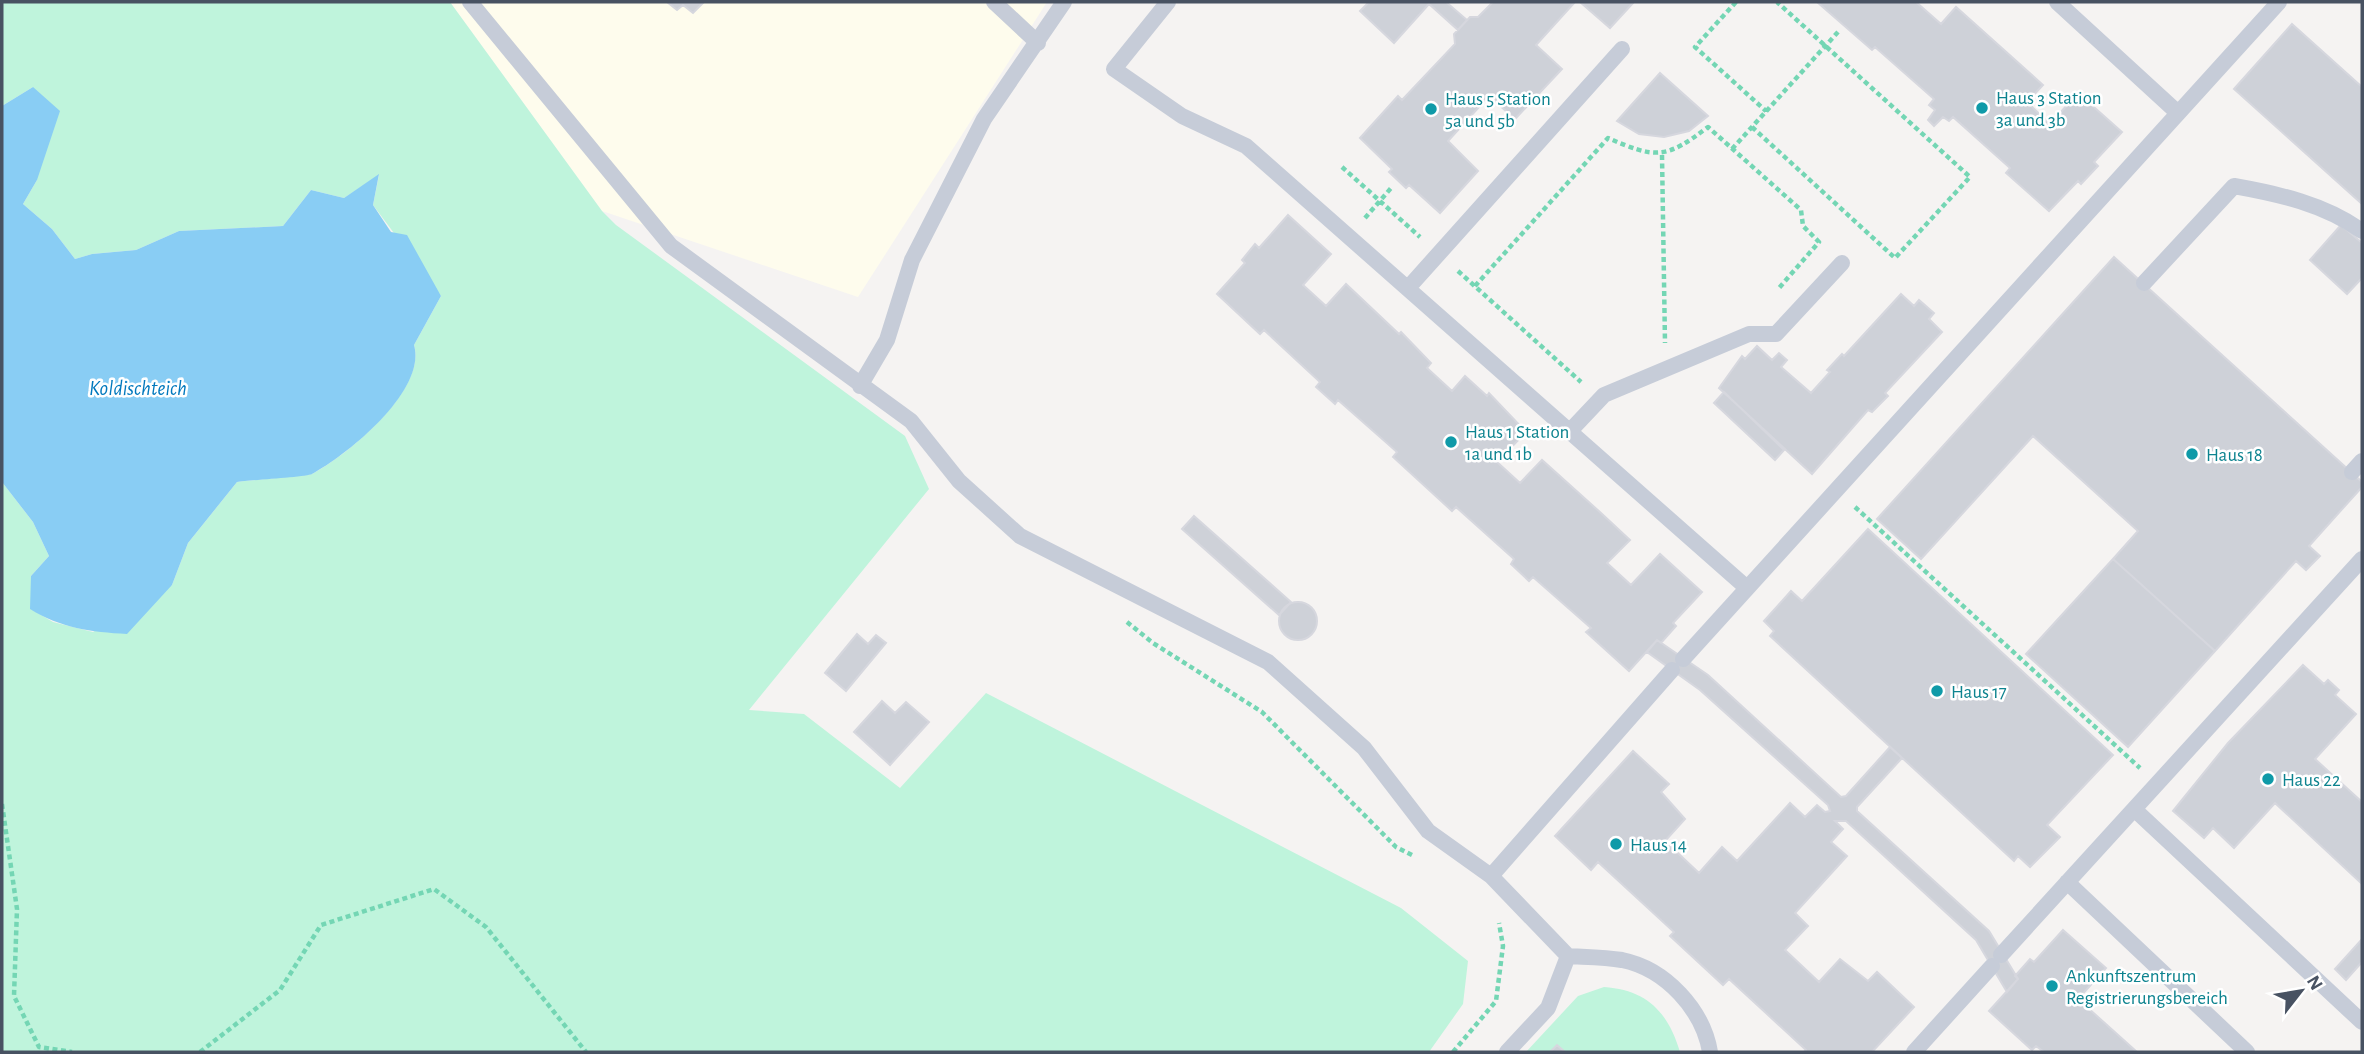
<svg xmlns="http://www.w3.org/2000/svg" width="2364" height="1054" font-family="'Alegreya Sans',sans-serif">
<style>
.commercial{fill:#fefced}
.green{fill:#bff4dc}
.water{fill:#89cdf4}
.building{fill:#ced1d8;stroke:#d6d7de;stroke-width:2}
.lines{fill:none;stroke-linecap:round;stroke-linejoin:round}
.path{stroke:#74d6b4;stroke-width:4.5;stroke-dasharray:5 3.5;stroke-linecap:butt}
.service{stroke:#c6ccd8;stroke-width:16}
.culture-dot{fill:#0f9aa8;stroke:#fff;stroke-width:2.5}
.labels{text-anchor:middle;stroke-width:5;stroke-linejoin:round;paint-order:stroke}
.culture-label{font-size:19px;fill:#0d838f;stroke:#fff;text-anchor:start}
.water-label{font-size:21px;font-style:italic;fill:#0078bd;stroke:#fff}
</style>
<rect width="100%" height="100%" fill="#f5f3f2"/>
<path class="commercial" d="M 450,2 L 1047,2 L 858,297 L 602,211 Z"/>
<path class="green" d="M 2,2 L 450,2 L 602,211 L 616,225 L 905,436 L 929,489 L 749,710 L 804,714 L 900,788 L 986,693 L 1401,908 L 1468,961 L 1463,1004 L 1429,1052 L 2,1052 L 2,482 L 33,522 L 49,556 L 31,576 L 31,609 L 53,622 L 93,632 L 172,585 L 188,543 L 237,482 C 250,480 307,476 312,474 C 348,455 427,389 414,345 L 441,296 L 373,205 L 379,175 L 344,198 L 311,190 L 283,226 L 179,231 L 136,250 L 92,254 L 75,259 L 52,229 L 23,204 L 37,180 L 33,87 L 2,106 Z
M 1604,987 C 1647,990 1668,1012 1680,1052 L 1526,1052 L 1578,996 Z"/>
<path class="water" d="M 33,87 L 60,111 L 37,180 L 23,204 L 52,229 L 75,259 L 92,254 L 136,250 L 179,231 L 283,226 L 311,190 L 344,198 L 379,174 L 373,205 L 391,232 L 407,235 L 441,296 L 414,345 C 427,390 349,454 312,474 C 307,477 250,480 237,482 L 188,543 L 172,585 L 127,634 C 91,632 61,628 30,609 L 31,576 L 49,556 L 33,522 L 2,482 L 2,106 Z"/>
<path class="building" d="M 667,2 L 704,2 L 693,13 L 683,5 L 677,10 Z
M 1369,2 L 1446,2 L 1467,20 L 1458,30 L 1429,4 L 1394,43 L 1360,11 Z
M 1493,2 L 1575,2 L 1536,45 L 1562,69 L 1515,119 L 1489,96 L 1448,141 L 1478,171 L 1440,213 L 1409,185 L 1406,188 L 1389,172 L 1392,169 L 1360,138 L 1398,96 L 1402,100 L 1455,44 L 1454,34 L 1470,17 L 1478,17 Z
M 1580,2 L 1634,2 L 1610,28 Z
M 1817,2 L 1916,2 L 1941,24 L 1956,7 L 2043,85 L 2027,102 L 2050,124 L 2078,93 L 2122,132 L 2094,162 L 2098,166 L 2081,184 L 2078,181 L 2049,211 L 2006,173 L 2010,168 L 1953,117 L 1949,121 L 1943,117 L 1934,126 L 1928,120 L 1935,110 L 1929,105 L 1934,99 L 1875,47 L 1872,50 Z
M 2292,24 L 2362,87 L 2362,204 L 2234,89 Z
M 1660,73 L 1708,116 L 1689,131 L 1664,137 L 1639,134 L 1617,121 Z
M 1288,215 L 1331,254 L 1303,285 L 1326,306 L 1346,284 L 1399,334 L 1401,332 L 1431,363 L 1427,368 L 1452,391 L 1465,376 L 1487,396 L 1489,393 L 1526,432 L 1497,462 L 1520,483 L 1542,460 L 1601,513 L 1630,540 L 1607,563 L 1631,585 L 1660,554 L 1702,592 L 1673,623 L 1676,626 L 1661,643 L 1657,640 L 1629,671 L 1586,632 L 1591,628 L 1533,577 L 1529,581 L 1511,564 L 1514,559 L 1456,507 L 1452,511 L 1393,457 L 1397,452 L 1338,400 L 1335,404 L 1316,387 L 1320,382 L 1264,330 L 1260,334 L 1217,294 L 1245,263 L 1242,260 L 1255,244 L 1259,248 Z
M 2341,225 L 2362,243 L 2362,278 L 2347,294 L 2310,260 Z
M 2114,257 L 2362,482 L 2362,487 L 2309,546 L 2320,556 L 2306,570 L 2296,561 L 2215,651 L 2113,559 L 2138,531 L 2033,436 L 1921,559 L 1877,519 Z
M 1901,294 L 1914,306 L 1919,300 L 1934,313 L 1929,319 L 1942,332 L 1885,393 L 1888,396 L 1872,412 L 1868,410 L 1812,474 L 1719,388 L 1742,356 L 1745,359 L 1757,346 L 1772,360 L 1779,353 L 1787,360 L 1781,367 L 1811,393 L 1830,372 L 1827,370 L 1842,354 L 1844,356 Z
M 1724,392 L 1784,450 L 1775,460 L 1714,403 Z
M 1194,516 L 1291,602 L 1279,615 L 1182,529 Z
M 1868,529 L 2113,755 L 2047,825 L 2060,837 L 2030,867 L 2018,856 L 2014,861 L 1770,636 L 1774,631 L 1764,621 L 1791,591 L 1802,601 Z
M 2113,559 L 2215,651 L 2128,747 L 2026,654 Z
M1279 621a19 19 0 1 1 38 0a19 19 0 1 1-38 0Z
M 857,634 L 868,644 L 876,635 L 886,643 L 846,691 L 825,673 Z
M 1657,640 L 1708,675 L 1841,797 L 1846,796 L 1890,747 L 1902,758 L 1857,807 L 1857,811 L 1989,931 L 2018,979 L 2007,992 L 1976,940 L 1846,821 L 1835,821 L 1843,829 L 1831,842 L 1847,856 L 1795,913 L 1808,926 L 1785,950 L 1819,982 L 1840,959 L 1868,981 L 1877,972 L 1914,1007 L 1872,1052 L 1804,1052 L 1806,1050 L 1729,979 L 1723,985 L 1670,936 L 1674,932 L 1598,862 L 1591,870 L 1555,836 L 1633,751 L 1669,784 L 1661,792 L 1685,819 L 1665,841 L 1699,873 L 1722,847 L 1737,861 L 1790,803 L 1805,817 L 1817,805 L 1825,812 L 1830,811 L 1828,805 L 1700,690 L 1647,652 Z
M 2303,665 L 2324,684 L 2328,680 L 2339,690 L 2335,695 L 2356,714 L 2315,759 L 2362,802 L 2362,884 L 2275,803 L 2234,848 L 2213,828 L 2204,838 L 2173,811 L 2228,743 Z
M 882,701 L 895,713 L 906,702 L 929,722 L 890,765 L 854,732 Z
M 2063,930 L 2106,968 L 2078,999 L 2137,1052 L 2044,1052 L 2036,1046 L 2032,1050 L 1989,1011 L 2018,979 L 2015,976 L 2030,959 L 2034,962 Z
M 2362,939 L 2362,962 L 2346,980 L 2335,969 Z
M 1557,1045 L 1565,1052 L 1550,1052 Z"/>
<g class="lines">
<path class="path" d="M 1736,2 L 1695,47 L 1766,111
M 1752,127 L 1895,258 L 1970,177 L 1777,2
M 1732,149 L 1838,32
M 1662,155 L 1665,343
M 1342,167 L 1420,237
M 1365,218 L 1392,187
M 1458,271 L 1581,382
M 1475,286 L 1608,138 C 1656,159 1666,159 1708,127 L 1801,210 L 1803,226 L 1819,242 L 1779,288
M 1855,507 L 2140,768
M 1127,622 L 1153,643 L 1262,712 L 1396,847 L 1414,856
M 2,804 L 17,909 L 14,996 L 39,1047 L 72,1052
M 200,1052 L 280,990 L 321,925 L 434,889 L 486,927 L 586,1052
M 1453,1052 L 1496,1001 L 1503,946 L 1499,923"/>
<path class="service" d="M 470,2 L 671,246 L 911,421 L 959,481 L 1020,536 L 1268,662 L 1364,748 L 1428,831 L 1491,876
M 994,2 L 1038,43
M 1168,2 L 1114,69 L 1182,116 L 1246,146 L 1747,588
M 2057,2 L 2178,113
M 2144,283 L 2234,186 C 2279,194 2324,204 2362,231
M 1408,288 L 1622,49
M 860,386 L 887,340 L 912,260 L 984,119 L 1064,2
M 1570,431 L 1604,395 L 1749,334 L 1776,334 L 1842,263
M 2352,472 L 2362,461
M 1683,659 L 2279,2
M 1672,670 L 1491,876 L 1568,956 C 1585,957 1605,957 1622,960 C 1666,969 1703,1010 1710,1052
M 2134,809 L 2362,1022
M 2067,882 L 2247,1052
M 2001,955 L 2362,559
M 1507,1052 L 1548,1008 L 1568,956
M 1914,1052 L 1992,966"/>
</g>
<g class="culture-dot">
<circle cx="1982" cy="108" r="7"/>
<circle cx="1431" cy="109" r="7"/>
<circle cx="1451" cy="442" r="7"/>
<circle cx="2192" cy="454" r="7"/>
<circle cx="1937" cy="691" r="7"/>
<circle cx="2268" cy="779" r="7"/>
<circle cx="1616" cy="844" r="7"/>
<circle cx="2052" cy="986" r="7"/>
</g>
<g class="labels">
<g class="culture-label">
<text x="1996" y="104">Haus 3 Station<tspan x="1996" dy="22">3a und 3b</tspan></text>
<text x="1445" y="105">Haus 5 Station<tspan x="1445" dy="22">5a und 5b</tspan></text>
<text x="1465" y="438">Haus 1 Station<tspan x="1465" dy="22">1a und 1b</tspan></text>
<text x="2206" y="461">Haus 18</text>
<text x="1951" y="698">Haus 17</text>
<text x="2282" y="786">Haus 22</text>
<text x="1630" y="851">Haus 14</text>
<text x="2066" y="982">Ankunftszentrum<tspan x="2066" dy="22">Registrierungsbereich</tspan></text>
</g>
<g class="water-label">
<text x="138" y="395">Koldischteich</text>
</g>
</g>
<rect width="2364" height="1054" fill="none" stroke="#485262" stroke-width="7"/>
<g transform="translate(2301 991) rotate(59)" stroke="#ffffff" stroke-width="5" paint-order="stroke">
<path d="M0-5L12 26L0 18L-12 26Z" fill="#485262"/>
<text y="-10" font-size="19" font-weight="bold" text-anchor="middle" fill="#485262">N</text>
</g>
</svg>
